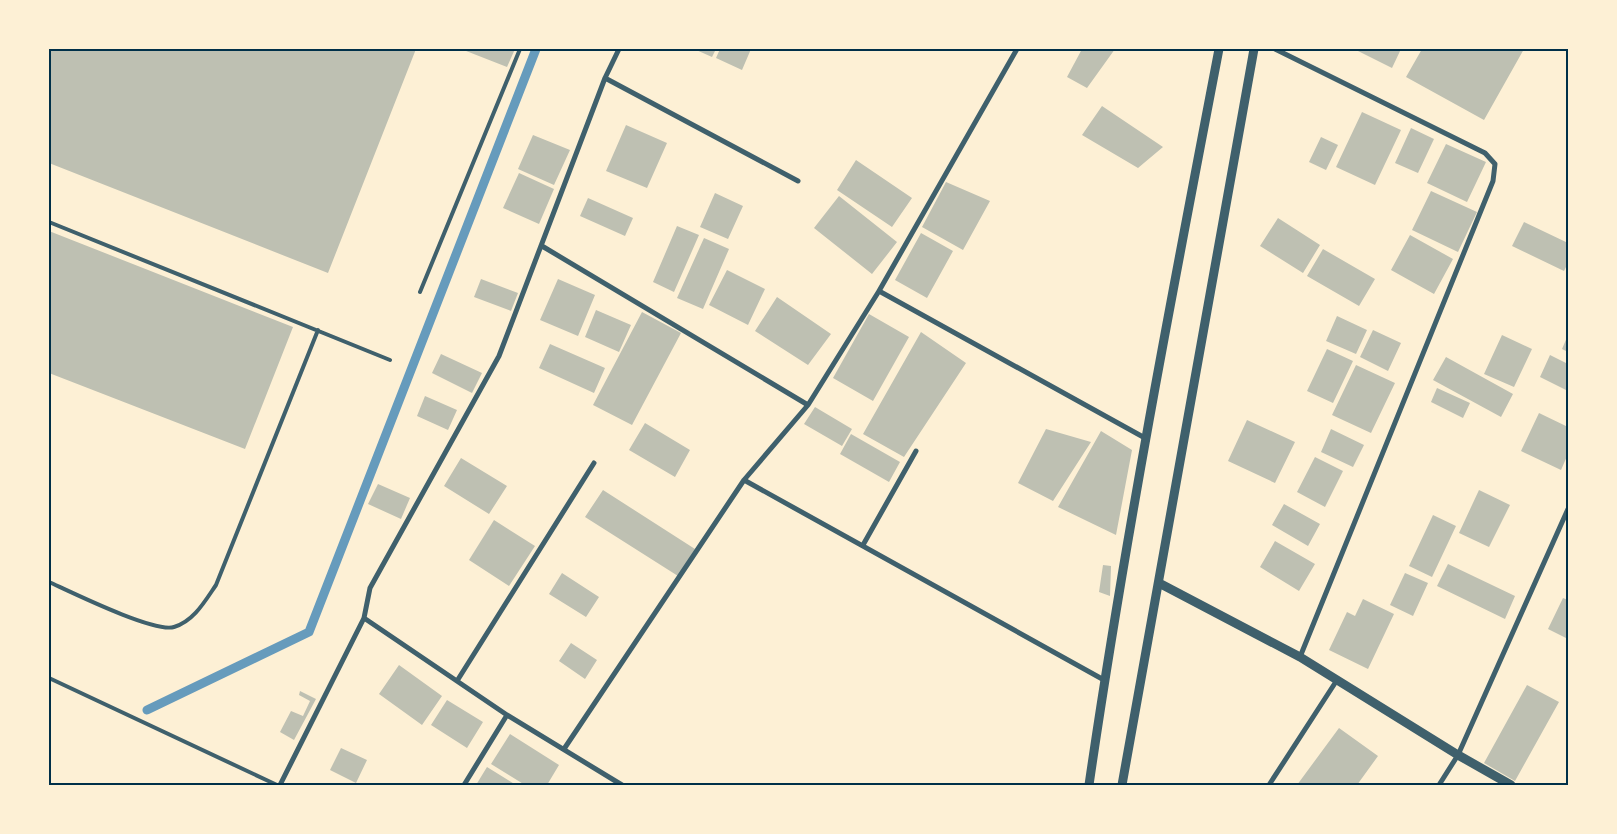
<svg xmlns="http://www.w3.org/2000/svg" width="1617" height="834" font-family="'Crimson Pro',serif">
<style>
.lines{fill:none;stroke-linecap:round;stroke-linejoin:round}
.stream{stroke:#669bbc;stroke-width:9}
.building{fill:#bec0b2}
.service{stroke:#3f606c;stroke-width:4}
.minor{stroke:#3f606c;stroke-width:5}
.tertiary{stroke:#3f606c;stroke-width:9}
.neatline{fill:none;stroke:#003049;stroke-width:2}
</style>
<rect width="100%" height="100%" fill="#fdf0d5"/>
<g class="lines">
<path class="stream" d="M 147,710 L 309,632 L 536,49"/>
</g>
<path class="building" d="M 49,49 L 416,49 L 328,273 L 49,163 Z
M 461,49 L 515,49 L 507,67 Z
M 694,49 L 716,49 L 712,57 Z
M 720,49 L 751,49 L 742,70 L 716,58 Z
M 1082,49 L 1115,49 L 1087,88 L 1067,77 Z
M 1359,49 L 1401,49 L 1392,68 L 1358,51 Z
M 1422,49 L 1524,49 L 1484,120 L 1406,77 Z
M 1102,106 L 1163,147 L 1138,168 L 1082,135 Z
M 1362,112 L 1401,130 L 1375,185 L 1336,167 Z
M 626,125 L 667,143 L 647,188 L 606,171 Z
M 1411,128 L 1434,139 L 1418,173 L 1395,163 Z
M 533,135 L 570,150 L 554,185 L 518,169 Z
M 1321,137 L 1338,145 L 1326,170 L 1309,162 Z
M 1446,144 L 1486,162 L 1467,202 L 1427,183 Z
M 856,160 L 912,198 L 892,227 L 837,190 Z
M 519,173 L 554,189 L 539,224 L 503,208 Z
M 946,182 L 990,201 L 963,250 L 922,227 Z
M 1431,191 L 1477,212 L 1458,252 L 1412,230 Z
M 715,193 L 743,206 L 728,239 L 700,227 Z
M 839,196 L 897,242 L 872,274 L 814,228 Z
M 588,198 L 633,218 L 625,236 L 580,216 Z
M 1278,218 L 1320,245 L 1303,273 L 1260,246 Z
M 1524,222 L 1568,243 L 1568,263 L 1564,271 L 1512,246 Z
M 677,226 L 699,235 L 674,292 L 653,282 Z
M 49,231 L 293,327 L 245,449 L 49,373 Z
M 921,233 L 953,251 L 927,298 L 895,280 Z
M 1410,235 L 1453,259 L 1434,294 L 1391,270 Z
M 704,238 L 729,249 L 703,309 L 677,298 Z
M 1323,249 L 1375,279 L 1359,306 L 1307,276 Z
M 727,270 L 765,289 L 748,325 L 709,305 Z
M 481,279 L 518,293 L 511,311 L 474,297 Z
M 558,279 L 595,295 L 578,336 L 540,320 Z
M 777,297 L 831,334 L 808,365 L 755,331 Z
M 596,310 L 631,325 L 619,352 L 585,337 Z
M 642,312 L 681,333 L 632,425 L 593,405 Z
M 869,314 L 909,337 L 873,401 L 833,378 Z
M 1337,316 L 1367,330 L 1356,354 L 1326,341 Z
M 1373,330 L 1401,343 L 1388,371 L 1360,357 Z
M 921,332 L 966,363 L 904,457 L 863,434 Z
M 1502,335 L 1532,349 L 1514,387 L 1484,374 Z
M 1568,335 L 1568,352 L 1562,349 Z
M 550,344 L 605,368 L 594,393 L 539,368 Z
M 1327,349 L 1353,361 L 1333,403 L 1307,391 Z
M 441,354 L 482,373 L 472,393 L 432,373 Z
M 1550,355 L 1568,364 L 1568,391 L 1540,377 Z
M 1446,357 L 1513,394 L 1501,417 L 1433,380 Z
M 1356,365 L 1395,383 L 1371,433 L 1332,415 Z
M 1437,388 L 1470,403 L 1463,418 L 1431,402 Z
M 425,396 L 457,410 L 448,430 L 417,416 Z
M 815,407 L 852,429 L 842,446 L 804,424 Z
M 1539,413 L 1568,427 L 1568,454 L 1561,470 L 1521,451 Z
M 1247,420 L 1295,442 L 1275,483 L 1228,461 Z
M 645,423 L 690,450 L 675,477 L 629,450 Z
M 1046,429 L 1091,442 L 1053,501 L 1018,483 Z
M 1331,429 L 1364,445 L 1353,467 L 1321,452 Z
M 1101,431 L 1132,450 L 1116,535 L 1058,507 Z
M 851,434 L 900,462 L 889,482 L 840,454 Z
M 1315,457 L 1343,471 L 1325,507 L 1297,492 Z
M 461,458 L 507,486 L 489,514 L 444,486 Z
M 378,484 L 410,498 L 401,519 L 368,504 Z
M 603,490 L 695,549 L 678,576 L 585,517 Z
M 1479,490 L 1510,505 L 1489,547 L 1459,533 Z
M 1284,504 L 1320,524 L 1308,546 L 1272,525 Z
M 1433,515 L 1456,526 L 1432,577 L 1409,566 Z
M 494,520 L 535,546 L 509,586 L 469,560 Z
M 1275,541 L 1315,564 L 1299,591 L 1260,567 Z
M 1448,564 L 1515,596 L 1505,619 L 1437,586 Z
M 1103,565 L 1111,566 L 1110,596 L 1099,592 Z
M 562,573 L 599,597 L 586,617 L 549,594 Z
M 1405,573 L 1428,583 L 1413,616 L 1390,605 Z
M 1563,598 L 1568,600 L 1568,639 L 1548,629 Z
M 1363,599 L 1394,614 L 1368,669 L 1329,650 L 1347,612 L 1355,616 Z
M 571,643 L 597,660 L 585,679 L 559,661 Z
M 399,665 L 442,696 L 422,725 L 379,694 Z
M 1527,685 L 1559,702 L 1515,781 L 1484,763 Z
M 300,691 L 316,699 L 294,740 L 280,732 L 291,711 L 303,716 L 310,701 L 299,695 Z
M 447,700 L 483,722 L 467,748 L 431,725 Z
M 1339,728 L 1378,756 L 1357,785 L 1297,785 Z
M 510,734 L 559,765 L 547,785 L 525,785 L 491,764 Z
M 341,748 L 367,760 L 356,783 L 330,770 Z
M 487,767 L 516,785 L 476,785 Z"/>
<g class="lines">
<path class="service" d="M 49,222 L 390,360
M 420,292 L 520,49
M 49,582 C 71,592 154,633 174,627 C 194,621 205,601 216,585 L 318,330
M 49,678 L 277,785"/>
<path class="minor" d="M 1275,49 L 1485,153 L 1495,164 L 1493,181 L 1300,657
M 605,78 L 798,181
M 542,246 L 808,405
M 879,291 L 1145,438
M 744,480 L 1104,680
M 863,545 L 916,451
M 364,618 L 507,715 L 622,785
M 457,681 L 594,463
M 564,749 L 744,480 L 808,405 L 879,291 L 1017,49
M 280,785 L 364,618 L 370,588 L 499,356 L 605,78 L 619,49
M 464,785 L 507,715
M 1269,785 L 1337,680
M 1439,785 L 1458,755 L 1568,509"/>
<path class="tertiary" d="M 1159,583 L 1300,657 L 1458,755 L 1511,785
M 1089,785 C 1125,538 1172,294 1219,49
M 1122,785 L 1254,49"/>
</g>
<rect width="1617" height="834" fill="none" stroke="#fdf0d5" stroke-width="100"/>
<rect x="50" y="50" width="1517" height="734" class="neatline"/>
</svg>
